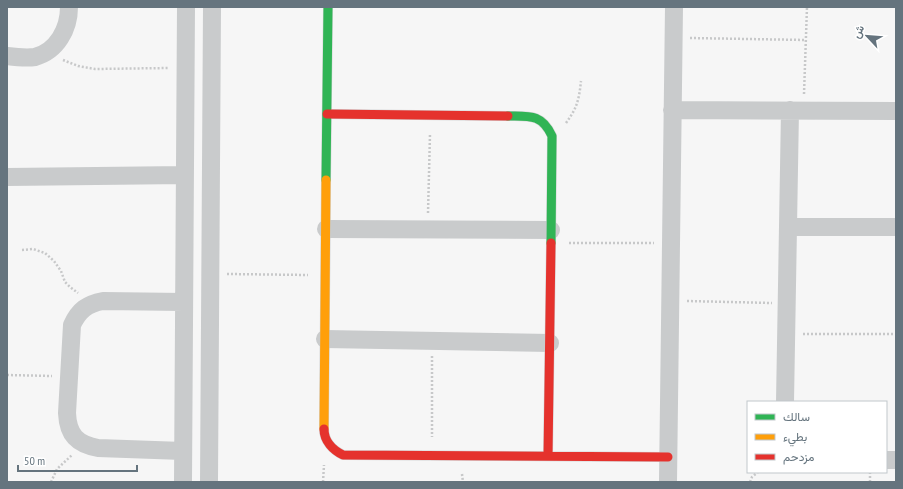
<svg xmlns="http://www.w3.org/2000/svg" width="903" height="489" font-family="'PT Sans Narrow',Vazirmatn,sans-serif">
<style>
.lines{fill:none;stroke-linecap:round;stroke-linejoin:round}
.fast-casing{stroke:#d2d3d4;stroke-width:10}
.slow-casing{stroke:#d2d3d4;stroke-width:10}
.jam-casing{stroke:#d2d3d4;stroke-width:10}
.path{stroke:#c7c8c9;stroke-width:2.5;stroke-dasharray:2 2;stroke-linecap:butt}
.street{stroke:#c9cbcc;stroke-width:18}
.fast{stroke:#30b455;stroke-width:9}
.slow{stroke:#ff9f0a;stroke-width:9}
.jam{stroke:#e5322d;stroke-width:9}
</style>
<rect width="100%" height="100%" fill="#f6f6f6"/>
<g class="lines">
<g class="fast-casing">
<path id="fast" d="M 508,116 C 530,116 542,114 552,136 L 551,243
M 326,180 L 328,7"/>
</g>
<g class="slow-casing">
<path id="slow" d="M 324,429 L 326,180"/>
</g>
<g class="jam-casing">
<path id="jam" d="M 327,114 L 508,116
M 324,429 C 324,441 333,450 343,455 L 668,457
M 548,456 L 551,243"/>
</g>
<path class="path" d="M 690,38 L 806,40
M 63,60 L 78,66 L 95,69 L 169,68
M 804,94 L 807,7
M 566,123 C 577,108 579,100 581,81
M 428,213 L 430,134
M 569,243 L 654,243
M 22,250 L 33,249 L 45,253 L 54,261 L 61,271 L 65,282 L 70,287 L 78,293
M 227,274 L 308,275
M 687,301 L 772,303
M 803,334 L 896,334
M 432,356 L 432,437
M 7,375 L 52,376
M 870,472 L 870,482
M 462,474 L 463,482
M 51,482 L 57,469 L 72,455
M 323,482 L 324,465
M 750,482 L 752,477 L 758,472"/>
<path class="street" d="M 7,56 C 15,57 28,58 35,57 C 57,51 69,29 69,7
M 672,110 L 896,111
M 7,177 L 185,175
M 788,227 L 896,227
M 326,229 L 551,230
M 325,339 L 550,343
M 785,402 L 790,110
M 183,451 L 98,448 C 77,444 68,435 67,413 L 72,325 C 79,310 87,304 103,301 L 184,302
M 886,460 L 896,460
M 183,482 L 186,7
M 209,482 L 212,7
M 668,482 L 674,7"/>
<use href="#fast" class="fast"/>
<use href="#slow" class="slow"/>
<use href="#jam" class="jam"/>
</g>
<rect width="903" height="489" fill="none" stroke="#65747e" stroke-width="16"/>
<rect x="747" y="401" width="140" height="72" fill="#ffffff" stroke="#c1c7cb"/>
<rect x="755" y="414" width="20" height="6" fill="#30b455" stroke="#c1c7cb"/>
<text x="783" y="421" font-size="12" fill="#65747e">سالك</text>
<rect x="755" y="434" width="20" height="6" fill="#ff9f0a" stroke="#c1c7cb"/>
<text x="783" y="441" font-size="12" fill="#65747e">بطيء</text>
<rect x="755" y="454" width="20" height="6" fill="#e5322d" stroke="#c1c7cb"/>
<text x="783" y="461" font-size="12" fill="#65747e">مزدحم</text>
<g transform="translate(867 36) rotate(296)" stroke="#ffffff" stroke-width="3" paint-order="stroke">
<path d="M0-3L7 15L0 10L-7 15Z" fill="#65747e"/>
<text y="-6" font-size="11" font-weight="bold" text-anchor="middle" fill="#65747e">ش</text>
</g>
<path d="M18 465v6h119v-6" fill="none" stroke="#65747e" stroke-width="2"/>
<text x="24" y="465" font-size="12" fill="#65747e" stroke="#ffffff" stroke-width="3" paint-order="stroke">50 m</text>
</svg>
